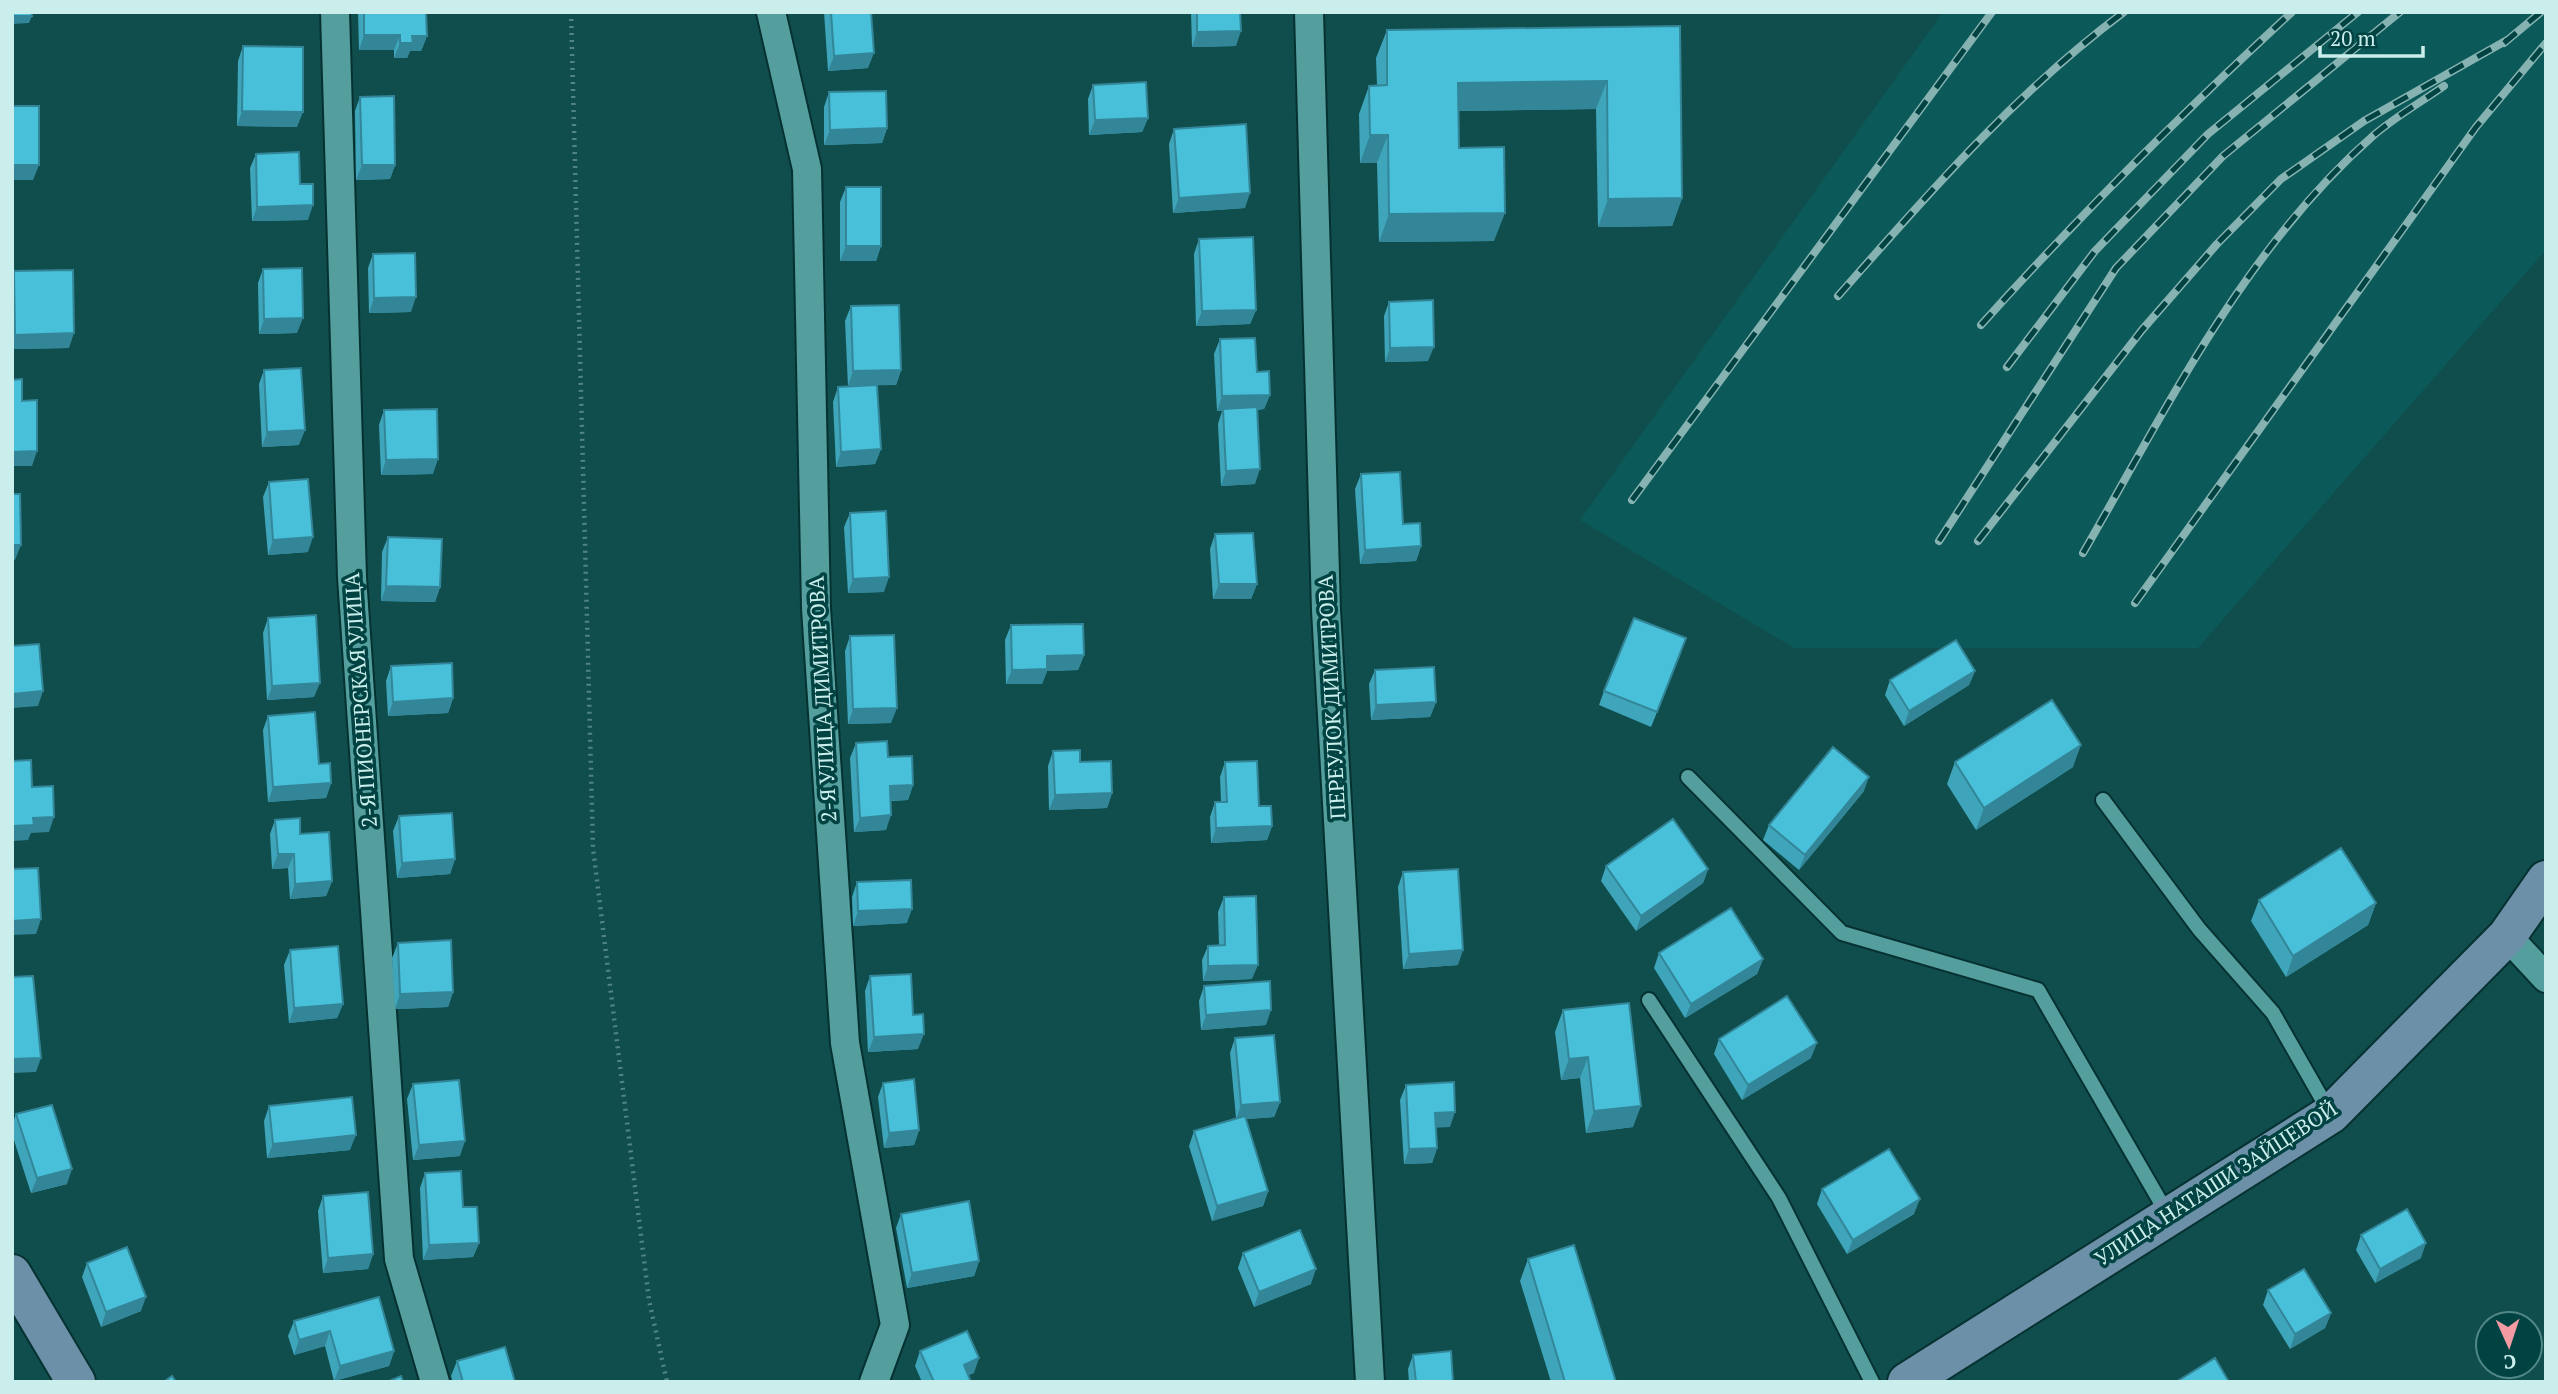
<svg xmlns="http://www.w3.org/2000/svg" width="2558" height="1394" font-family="'PT Serif',serif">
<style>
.built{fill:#0b5958}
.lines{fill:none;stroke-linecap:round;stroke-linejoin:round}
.lane-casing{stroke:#063131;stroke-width:18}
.street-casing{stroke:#063131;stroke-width:32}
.secondary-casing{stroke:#063131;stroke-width:42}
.path{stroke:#508583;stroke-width:4.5;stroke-dasharray:2 5;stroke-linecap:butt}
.lane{stroke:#549e9d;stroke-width:14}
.street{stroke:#549e9d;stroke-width:28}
.secondary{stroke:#6c90a7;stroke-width:38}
.rail-casing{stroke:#86b3b2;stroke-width:8}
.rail{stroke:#004342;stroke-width:5;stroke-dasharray:16;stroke-linecap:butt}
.wall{fill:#3fa5bb}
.shaded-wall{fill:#338698}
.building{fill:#49c0d9;stroke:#338698;stroke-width:2}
.labels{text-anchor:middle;stroke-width:7;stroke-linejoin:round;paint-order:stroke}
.street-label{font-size:21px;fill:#caeeec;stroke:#004342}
</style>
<rect width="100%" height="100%" fill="#104e4d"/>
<path class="built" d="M 1943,12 L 2546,12 L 2546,250 L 2198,648 L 1794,648 L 1580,520 Z"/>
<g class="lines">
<g class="lane-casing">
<path id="lane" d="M 1688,777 L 1842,933 L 2038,990 L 2168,1215
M 2103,800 L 2199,929 L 2273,1013 L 2330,1113
M 1649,1000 L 1779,1198 L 1872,1382"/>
</g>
<g class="street-casing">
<path id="street" d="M 335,12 L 352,577 L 399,1259 L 435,1382
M 771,12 L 807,169 L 816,608 L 845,1043 L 895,1325 L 874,1382
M 1309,12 L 1326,610 L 1370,1382
M 2507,936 L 2546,978"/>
</g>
<g class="secondary-casing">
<path id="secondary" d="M 12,1274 L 76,1382
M 1907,1382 L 2331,1114 L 2507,936 L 2546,880"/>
</g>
<path class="path" d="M 571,12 L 593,848 L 649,1300 L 667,1382"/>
<use href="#lane" class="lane"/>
<use href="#street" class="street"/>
<use href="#secondary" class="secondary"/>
<g class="rail-casing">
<path id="rail" d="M 2504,43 L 2541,12
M 1838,296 C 1929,193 2013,95 2124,12
M 1981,325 C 2080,215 2183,112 2292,12
M 2007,367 L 2095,251 L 2208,134 L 2358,12
M 1632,500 L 1992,12
M 1939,541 L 2116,268 L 2223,156 L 2400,12
M 1978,541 L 2142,330 L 2217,244 L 2281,179 L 2364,121 L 2509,39
M 2083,553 C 2168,406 2245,248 2374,135 C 2395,117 2421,102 2444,86
M 2135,603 L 2476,127 L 2546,43"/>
</g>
<use href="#rail" class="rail"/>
</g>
<path class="wall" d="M 358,12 L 405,12 L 427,36 L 421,51 L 410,51 L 407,58 L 394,58 L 394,50 L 359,50 Z
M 824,12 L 871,12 L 868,68 L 828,71 Z
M 1191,12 L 1240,12 L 1236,46 L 1192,47 Z
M 1680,26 L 1682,198 L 1672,226 L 1598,227 L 1596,109 L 1458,111 L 1459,148 L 1494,241 L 1379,242 L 1377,163 L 1360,163 L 1359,114 L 1369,86 L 1377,85 L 1376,58 L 1387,30 Z
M 243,46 L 297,127 L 237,126 L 238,61 Z
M 1093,85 L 1148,118 L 1142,132 L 1089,135 L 1088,99 Z
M 829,92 L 887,128 L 882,143 L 824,145 L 824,107 Z
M 360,97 L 395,165 L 390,179 L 356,180 L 355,111 Z
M 1174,129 L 1245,208 L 1173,213 L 1169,144 Z
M 256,154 L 300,184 L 308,220 L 252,221 L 250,168 Z
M 846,187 L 881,246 L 876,261 L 840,261 L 840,202 Z
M 1199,239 L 1256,310 L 1250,324 L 1196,326 L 1194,254 Z
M 373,254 L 411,312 L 369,313 L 368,268 Z
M 263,269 L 297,333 L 259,334 L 258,283 Z
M 14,271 L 69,348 L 12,349 L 12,274 Z
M 1389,302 L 1428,361 L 1385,362 L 1384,316 Z
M 851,306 L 901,370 L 896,385 L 877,385 L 881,449 L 875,464 L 836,467 L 833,402 L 838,387 L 848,386 L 845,321 Z
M 1220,339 L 1257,372 L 1270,395 L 1264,409 L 1257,410 L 1255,484 L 1221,486 L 1218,424 L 1222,411 L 1217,411 L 1214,354 Z
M 264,370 L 299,445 L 262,447 L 259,384 Z
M 384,410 L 433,474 L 381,475 L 379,425 Z
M 1361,474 L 1421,546 L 1416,561 L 1360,564 L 1355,489 Z
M 269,482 L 308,552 L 268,555 L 263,497 Z
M 850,513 L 884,592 L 848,593 L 844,527 Z
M 1215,534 L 1257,584 L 1251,599 L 1213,599 L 1210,549 Z
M 388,537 L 440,587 L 435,602 L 381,601 L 382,552 Z
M 268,618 L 314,697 L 267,700 L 263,633 Z
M 1011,625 L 1084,655 L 1078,670 L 1047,671 L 1042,684 L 1006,684 L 1005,640 Z
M 850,636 L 891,723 L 848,724 L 845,651 Z
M 1681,653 L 1651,727 L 1599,705 L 1604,691 Z
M 391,666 L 453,698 L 448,713 L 388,716 L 386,681 Z
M 1375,670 L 1436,702 L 1430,717 L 1371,720 L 1369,684 Z
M 1975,671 L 1969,685 L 1904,726 L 1885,695 L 1890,680 Z
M 268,716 L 319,764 L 331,783 L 326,798 L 268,802 L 263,730 Z
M 856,743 L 888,757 L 913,785 L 908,800 L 891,801 L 886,830 L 854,832 L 850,758 Z
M 1053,751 L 1080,762 L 1112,793 L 1107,808 L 1049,810 L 1048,766 Z
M 1225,762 L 1272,826 L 1267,840 L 1211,843 L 1210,817 L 1215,802 L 1221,802 L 1220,777 Z
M 1955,762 L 2073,767 L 1976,830 L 1947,784 Z
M 1864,791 L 1799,870 L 1763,840 L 1769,825 Z
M 399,816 L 455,859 L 450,874 L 397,878 L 393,831 Z
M 275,820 L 332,881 L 326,896 L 290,899 L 288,868 L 272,869 L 270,834 Z
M 1606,866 L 1708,869 L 1703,883 L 1636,931 L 1601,881 Z
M 1403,872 L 1458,965 L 1403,969 L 1398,887 Z
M 857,882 L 907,923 L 853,926 L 852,897 Z
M 1224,897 L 1252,979 L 1203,981 L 1202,960 L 1208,946 L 1219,945 L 1218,912 Z
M 2259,900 L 2376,903 L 2368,925 L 2286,977 L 2251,921 Z
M 398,943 L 453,992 L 448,1007 L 395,1009 L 392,958 Z
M 290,950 L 343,1004 L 337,1018 L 289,1023 L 284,965 Z
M 1659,953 L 1763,959 L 1757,974 L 1685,1018 L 1654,968 Z
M 870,976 L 913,1015 L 918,1049 L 868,1052 L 865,991 Z
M 1204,986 L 1266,1025 L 1201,1030 L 1199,1001 Z
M 1563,1010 L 1633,1127 L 1586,1133 L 1580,1078 L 1561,1080 L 1555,1032 Z
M 1235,1038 L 1280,1102 L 1274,1117 L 1246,1119 L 1268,1191 L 1263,1206 L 1212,1221 L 1189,1146 L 1194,1131 L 1236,1118 L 1230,1053 Z
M 1719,1039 L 1811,1058 L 1742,1100 L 1714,1054 Z
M 883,1083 L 919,1130 L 914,1145 L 884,1148 L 878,1097 Z
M 413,1084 L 460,1156 L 413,1160 L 407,1099 Z
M 1406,1085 L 1450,1127 L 1436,1127 L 1437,1148 L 1432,1163 L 1404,1164 L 1400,1100 Z
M 269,1106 L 350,1150 L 267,1158 L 264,1121 Z
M 16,1114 L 67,1184 L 31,1193 L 12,1134 L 12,1125 Z
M 425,1173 L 463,1207 L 479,1243 L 473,1257 L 423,1260 L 420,1188 Z
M 1822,1189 L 1914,1214 L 1847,1254 L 1817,1204 Z
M 323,1196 L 373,1254 L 368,1269 L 323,1273 L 318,1211 Z
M 901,1214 L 979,1261 L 974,1276 L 907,1288 L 896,1228 Z
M 2361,1235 L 2421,1258 L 2375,1283 L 2356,1250 Z
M 1243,1253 L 1311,1284 L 1254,1307 L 1238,1268 Z
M 1528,1259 L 1616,1382 L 1551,1382 L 1520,1281 Z
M 87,1263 L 141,1311 L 101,1327 L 82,1277 Z
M 2268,1290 L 2331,1313 L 2325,1328 L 2290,1349 L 2263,1305 Z
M 294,1321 L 394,1351 L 389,1366 L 334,1381 L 325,1346 L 294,1355 L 288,1336 Z
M 920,1351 L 974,1373 L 968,1375 L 971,1382 L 922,1382 L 915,1366 Z
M 1413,1355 L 1453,1382 L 1409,1382 L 1408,1369 Z
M 457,1361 L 515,1382 L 453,1382 L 451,1376 Z"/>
<path class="shaded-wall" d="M 12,16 L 32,16 L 29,23 L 12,24 Z
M 1241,31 L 1236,46 L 1192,47 L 1197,32 Z
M 364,35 L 400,35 L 394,50 L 359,50 Z
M 412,36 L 427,36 L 421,51 L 410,51 L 407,58 L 394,58 L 400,43 Z
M 874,53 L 868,68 L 828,71 L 834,56 Z
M 1607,81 L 1596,109 L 1448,111 L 1458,83 Z
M 242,111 L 303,112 L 297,127 L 237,126 Z
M 1148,118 L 1142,132 L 1089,135 L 1095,120 Z
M 887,128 L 882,143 L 824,145 L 830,130 Z
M 1370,135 L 1388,135 L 1377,163 L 1360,163 Z
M 12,165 L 39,165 L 33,180 L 12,180 Z
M 362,165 L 395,165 L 390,179 L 356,180 Z
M 1250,193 L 1245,208 L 1173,213 L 1179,198 Z
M 1682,198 L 1672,226 L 1598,227 L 1608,199 Z
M 313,205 L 308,220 L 252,221 L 257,207 Z
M 1505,213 L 1494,241 L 1379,242 L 1389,214 Z
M 846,246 L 881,246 L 876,261 L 840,261 Z
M 416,297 L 411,312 L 369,313 L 374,298 Z
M 1256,310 L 1250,324 L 1196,326 L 1202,311 Z
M 303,318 L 297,333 L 259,334 L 264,319 Z
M 74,333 L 69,348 L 12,349 L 12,342 L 15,335 Z
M 1434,347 L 1428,361 L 1385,362 L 1390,348 Z
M 901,370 L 896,385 L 848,386 L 853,371 Z
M 1270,395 L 1264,409 L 1217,411 L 1222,396 Z
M 305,430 L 299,445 L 262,447 L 267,432 Z
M 881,449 L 875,464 L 836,467 L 841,452 Z
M 37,451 L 32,466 L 12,466 L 12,452 Z
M 438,459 L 433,474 L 381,475 L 386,460 Z
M 1260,469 L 1255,484 L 1221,486 L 1226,471 Z
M 313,537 L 308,552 L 268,555 L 273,540 Z
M 12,545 L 21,545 L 15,560 L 12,560 Z
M 1421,546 L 1416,561 L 1360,564 L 1365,550 Z
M 889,577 L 884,592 L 848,593 L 853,579 Z
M 1219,584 L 1257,584 L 1251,599 L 1213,599 Z
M 386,586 L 440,587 L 435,602 L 381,601 Z
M 1084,655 L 1078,670 L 1047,671 L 1042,684 L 1006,684 L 1012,670 L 1047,656 Z
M 1975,671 L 1969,685 L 1904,726 L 1909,711 Z
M 320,683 L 314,697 L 267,700 L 272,686 Z
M 43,691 L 38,706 L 12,708 L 12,694 Z
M 453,698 L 448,713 L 388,716 L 393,702 Z
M 1436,702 L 1430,717 L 1371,720 L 1376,705 Z
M 897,708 L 891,723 L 848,724 L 853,709 Z
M 2081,745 L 2073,767 L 1976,830 L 1984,808 Z
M 1869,777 L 1864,791 L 1799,870 L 1805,855 Z
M 331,783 L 326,798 L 268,802 L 273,787 Z
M 913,785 L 908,800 L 884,801 L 890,786 Z
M 1112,793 L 1107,808 L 1049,810 L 1055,795 Z
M 891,815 L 886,830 L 854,832 L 860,818 Z
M 54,817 L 49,832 L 31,833 L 28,840 L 12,841 L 12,826 L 33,818 Z
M 1272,826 L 1267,840 L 1211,843 L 1216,828 Z
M 278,854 L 294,854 L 288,868 L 272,869 Z
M 455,859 L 450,874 L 397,878 L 402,863 Z
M 1708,869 L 1703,883 L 1636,931 L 1641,916 Z
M 332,881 L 326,896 L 290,899 L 295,884 Z
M 2376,903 L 2368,925 L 2286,977 L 2293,956 Z
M 912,909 L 907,923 L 853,926 L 858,911 Z
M 41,919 L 36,934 L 12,935 L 12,921 Z
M 1463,950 L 1458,965 L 1403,969 L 1409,954 Z
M 1763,959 L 1757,974 L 1685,1018 L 1691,1004 Z
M 1258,965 L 1252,979 L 1203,981 L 1208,966 Z
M 453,992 L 448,1007 L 395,1009 L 400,994 Z
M 343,1004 L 337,1018 L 289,1023 L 294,1008 Z
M 1271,1010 L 1266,1025 L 1201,1030 L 1206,1015 Z
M 924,1034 L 918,1049 L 868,1052 L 874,1037 Z
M 1817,1043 L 1811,1058 L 1742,1100 L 1748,1085 Z
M 1588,1057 L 1580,1078 L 1561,1080 L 1569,1059 Z
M 41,1058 L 36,1072 L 12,1073 L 12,1059 Z
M 1280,1102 L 1274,1117 L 1236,1120 L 1241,1105 Z
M 1641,1106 L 1633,1127 L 1586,1133 L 1594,1111 Z
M 1455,1112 L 1450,1127 L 1430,1128 L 1435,1113 Z
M 919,1130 L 914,1145 L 884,1148 L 889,1133 Z
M 356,1135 L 350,1150 L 267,1158 L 273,1144 Z
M 465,1141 L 460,1156 L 413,1160 L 419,1145 Z
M 1437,1148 L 1432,1163 L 1404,1164 L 1409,1149 Z
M 72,1169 L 67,1184 L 31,1193 L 37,1178 Z
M 1268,1191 L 1263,1206 L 1212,1221 L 1217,1206 Z
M 1920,1199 L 1914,1214 L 1847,1254 L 1853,1240 Z
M 479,1243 L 473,1257 L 423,1260 L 429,1245 Z
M 2426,1243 L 2421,1258 L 2375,1283 L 2380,1269 Z
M 373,1254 L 368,1269 L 323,1273 L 328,1258 Z
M 979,1261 L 974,1276 L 907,1288 L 912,1273 Z
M 1316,1269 L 1311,1284 L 1254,1307 L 1259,1292 Z
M 146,1297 L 141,1311 L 101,1327 L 106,1312 Z
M 2331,1313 L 2325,1328 L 2290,1349 L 2295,1334 Z
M 330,1331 L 325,1346 L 294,1355 L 299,1340 Z
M 394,1351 L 389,1366 L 334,1381 L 340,1366 Z
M 979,1358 L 974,1373 L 958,1379 L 964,1365 Z"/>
<path class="building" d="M 12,12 L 31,12 L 32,16 L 12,16 Z
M 364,12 L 426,13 L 427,36 L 412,36 L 413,43 L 400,43 L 400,35 L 364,35 Z
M 831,12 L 871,12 L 874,53 L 834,56 Z
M 1197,12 L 1240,12 L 1241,31 L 1197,32 Z
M 1680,26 L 1682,198 L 1608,199 L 1607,81 L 1458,83 L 1459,148 L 1504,147 L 1505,213 L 1389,214 L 1388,135 L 1370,135 L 1369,86 L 1387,85 L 1387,30 Z
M 243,46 L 303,47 L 303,112 L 242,111 Z
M 1146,82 L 1148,118 L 1095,120 L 1093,85 Z
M 886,91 L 887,128 L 830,130 L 829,92 Z
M 394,96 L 395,165 L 362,165 L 360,97 Z
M 12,106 L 39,106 L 39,165 L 12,165 Z
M 1246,124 L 1250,193 L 1179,198 L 1174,129 Z
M 299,152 L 300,184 L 313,184 L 313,205 L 257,207 L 256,154 Z
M 846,187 L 881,187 L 881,246 L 846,246 Z
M 1253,237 L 1256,310 L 1202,311 L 1199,239 Z
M 415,253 L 416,297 L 374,298 L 373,254 Z
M 302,268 L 303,318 L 264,319 L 263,269 Z
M 73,270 L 74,333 L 15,335 L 14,271 Z
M 1433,300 L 1434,347 L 1390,348 L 1389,302 Z
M 899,305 L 901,370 L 853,371 L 851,306 Z
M 1255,338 L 1257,372 L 1269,371 L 1270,395 L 1222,396 L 1220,339 Z
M 301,368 L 305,430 L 267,432 L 264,370 Z
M 22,379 L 22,401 L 37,400 L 37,451 L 12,452 L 12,380 Z
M 877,385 L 881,449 L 841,452 L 838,387 Z
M 1257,407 L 1260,469 L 1226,471 L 1223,409 Z
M 437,409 L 438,459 L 386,460 L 384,410 Z
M 1400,472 L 1403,524 L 1420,523 L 1421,546 L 1365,550 L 1361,474 Z
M 308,479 L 313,537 L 273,540 L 269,482 Z
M 12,494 L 20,494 L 21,545 L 12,545 Z
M 886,511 L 889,577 L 853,579 L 850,513 Z
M 1253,533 L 1257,584 L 1219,584 L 1215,534 Z
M 388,537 L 442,539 L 440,587 L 386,586 Z
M 316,615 L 320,683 L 272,686 L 268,618 Z
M 1634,618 L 1686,638 L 1657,712 L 1604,691 Z
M 1083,624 L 1084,655 L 1047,656 L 1047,669 L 1012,670 L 1011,625 Z
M 894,635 L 897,708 L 853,709 L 850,636 Z
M 1956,640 L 1975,671 L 1909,711 L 1890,680 Z
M 39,644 L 43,691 L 12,694 L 12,646 Z
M 452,663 L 453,698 L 393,702 L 391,666 Z
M 1434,667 L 1436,702 L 1376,705 L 1375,670 Z
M 2052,700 L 2081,745 L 1984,808 L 1955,762 Z
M 315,712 L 319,764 L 330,763 L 331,783 L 273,787 L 268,716 Z
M 887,741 L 888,757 L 912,756 L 913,785 L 890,786 L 891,815 L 860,818 L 856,743 Z
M 1833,747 L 1869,777 L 1805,855 L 1769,825 Z
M 1080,750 L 1080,762 L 1111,761 L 1112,793 L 1055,795 L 1053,751 Z
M 31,760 L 32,787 L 53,786 L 54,817 L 33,818 L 34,825 L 12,826 L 12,761 Z
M 1257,761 L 1259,806 L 1271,806 L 1272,826 L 1216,828 L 1215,802 L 1227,802 L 1225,762 Z
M 452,813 L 455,859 L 402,863 L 399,816 Z
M 300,818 L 300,834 L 329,832 L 332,881 L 295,884 L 294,854 L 278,854 L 275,820 Z
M 1673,819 L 1708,869 L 1641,916 L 1606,866 Z
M 2341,848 L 2376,903 L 2293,956 L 2259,900 Z
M 38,868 L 41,919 L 12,921 L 12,869 Z
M 1458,869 L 1463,950 L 1409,954 L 1403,872 Z
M 911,880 L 912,909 L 858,911 L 857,882 Z
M 1256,896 L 1258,965 L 1208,966 L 1208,946 L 1225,945 L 1224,897 Z
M 1731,908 L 1763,959 L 1691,1004 L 1659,953 Z
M 451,940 L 453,992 L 400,994 L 398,943 Z
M 338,946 L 343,1004 L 294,1008 L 290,950 Z
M 911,974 L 913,1015 L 923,1014 L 924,1034 L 874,1037 L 870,976 Z
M 33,976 L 41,1058 L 12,1059 L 12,977 Z
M 1270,981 L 1271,1010 L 1206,1015 L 1204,986 Z
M 1787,996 L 1817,1043 L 1748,1085 L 1719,1039 Z
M 1629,1003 L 1641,1106 L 1594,1111 L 1588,1057 L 1569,1059 L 1563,1010 Z
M 1274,1035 L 1280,1102 L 1241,1105 L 1235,1038 Z
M 914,1079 L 919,1130 L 889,1133 L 883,1083 Z
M 459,1080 L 465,1141 L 419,1145 L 413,1084 Z
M 1454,1082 L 1455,1112 L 1435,1113 L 1437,1148 L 1409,1149 L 1406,1085 Z
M 352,1097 L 356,1135 L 273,1144 L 269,1106 Z
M 52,1105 L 72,1169 L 37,1178 L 16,1114 Z
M 1245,1116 L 1268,1191 L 1217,1206 L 1194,1131 Z
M 1889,1149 L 1920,1199 L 1853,1240 L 1822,1189 Z
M 461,1171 L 463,1207 L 477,1207 L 479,1243 L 429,1245 L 425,1173 Z
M 368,1192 L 373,1254 L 328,1258 L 323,1196 Z
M 969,1201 L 979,1261 L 912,1273 L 901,1214 Z
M 2407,1209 L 2426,1243 L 2380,1269 L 2361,1235 Z
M 1300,1230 L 1316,1269 L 1259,1292 L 1243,1253 Z
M 1574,1245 L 1616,1382 L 1565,1382 L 1528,1259 Z
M 127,1247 L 146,1297 L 106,1312 L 87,1263 Z
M 2304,1269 L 2331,1313 L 2295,1334 L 2268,1290 Z
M 379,1297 L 394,1351 L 340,1366 L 330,1331 L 299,1340 L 294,1321 Z
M 967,1331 L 979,1358 L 964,1365 L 971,1382 L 934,1382 L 920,1351 Z
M 505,1347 L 515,1382 L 463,1382 L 457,1361 Z
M 1451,1351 L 1453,1382 L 1416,1382 L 1413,1355 Z
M 2215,1358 L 2229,1382 L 2176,1382 Z
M 172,1376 L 176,1382 L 164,1382 Z
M 401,1376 L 403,1382 L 387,1382 Z"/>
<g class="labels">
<g class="street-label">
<text transform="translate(1332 697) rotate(-93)" y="7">ПЕРЕУЛОК ДИМИТРОВА</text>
<text transform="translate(823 699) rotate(-93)" y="7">2-Я УЛИЦА ДИМИТРОВА</text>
<text transform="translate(361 700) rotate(-94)" y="7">2-Я ПИОНЕРСКАЯ УЛИЦА</text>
<text transform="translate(2216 1184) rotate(-33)" y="7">УЛИЦА НАТАШИ ЗАЙЦЕВОЙ</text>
</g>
</g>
<rect width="2558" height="1394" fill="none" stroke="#caeeec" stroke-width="28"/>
<g transform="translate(2509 1345) rotate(177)"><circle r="33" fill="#004342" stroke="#518786" stroke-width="2"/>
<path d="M0-5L12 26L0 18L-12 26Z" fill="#f49aa3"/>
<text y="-10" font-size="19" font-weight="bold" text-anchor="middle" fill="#caeeec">С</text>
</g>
<path d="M2320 46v10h103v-10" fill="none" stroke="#caeeec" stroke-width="3.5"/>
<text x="2330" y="46" font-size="21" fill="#caeeec" stroke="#004342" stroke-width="5" paint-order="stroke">20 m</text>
</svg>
